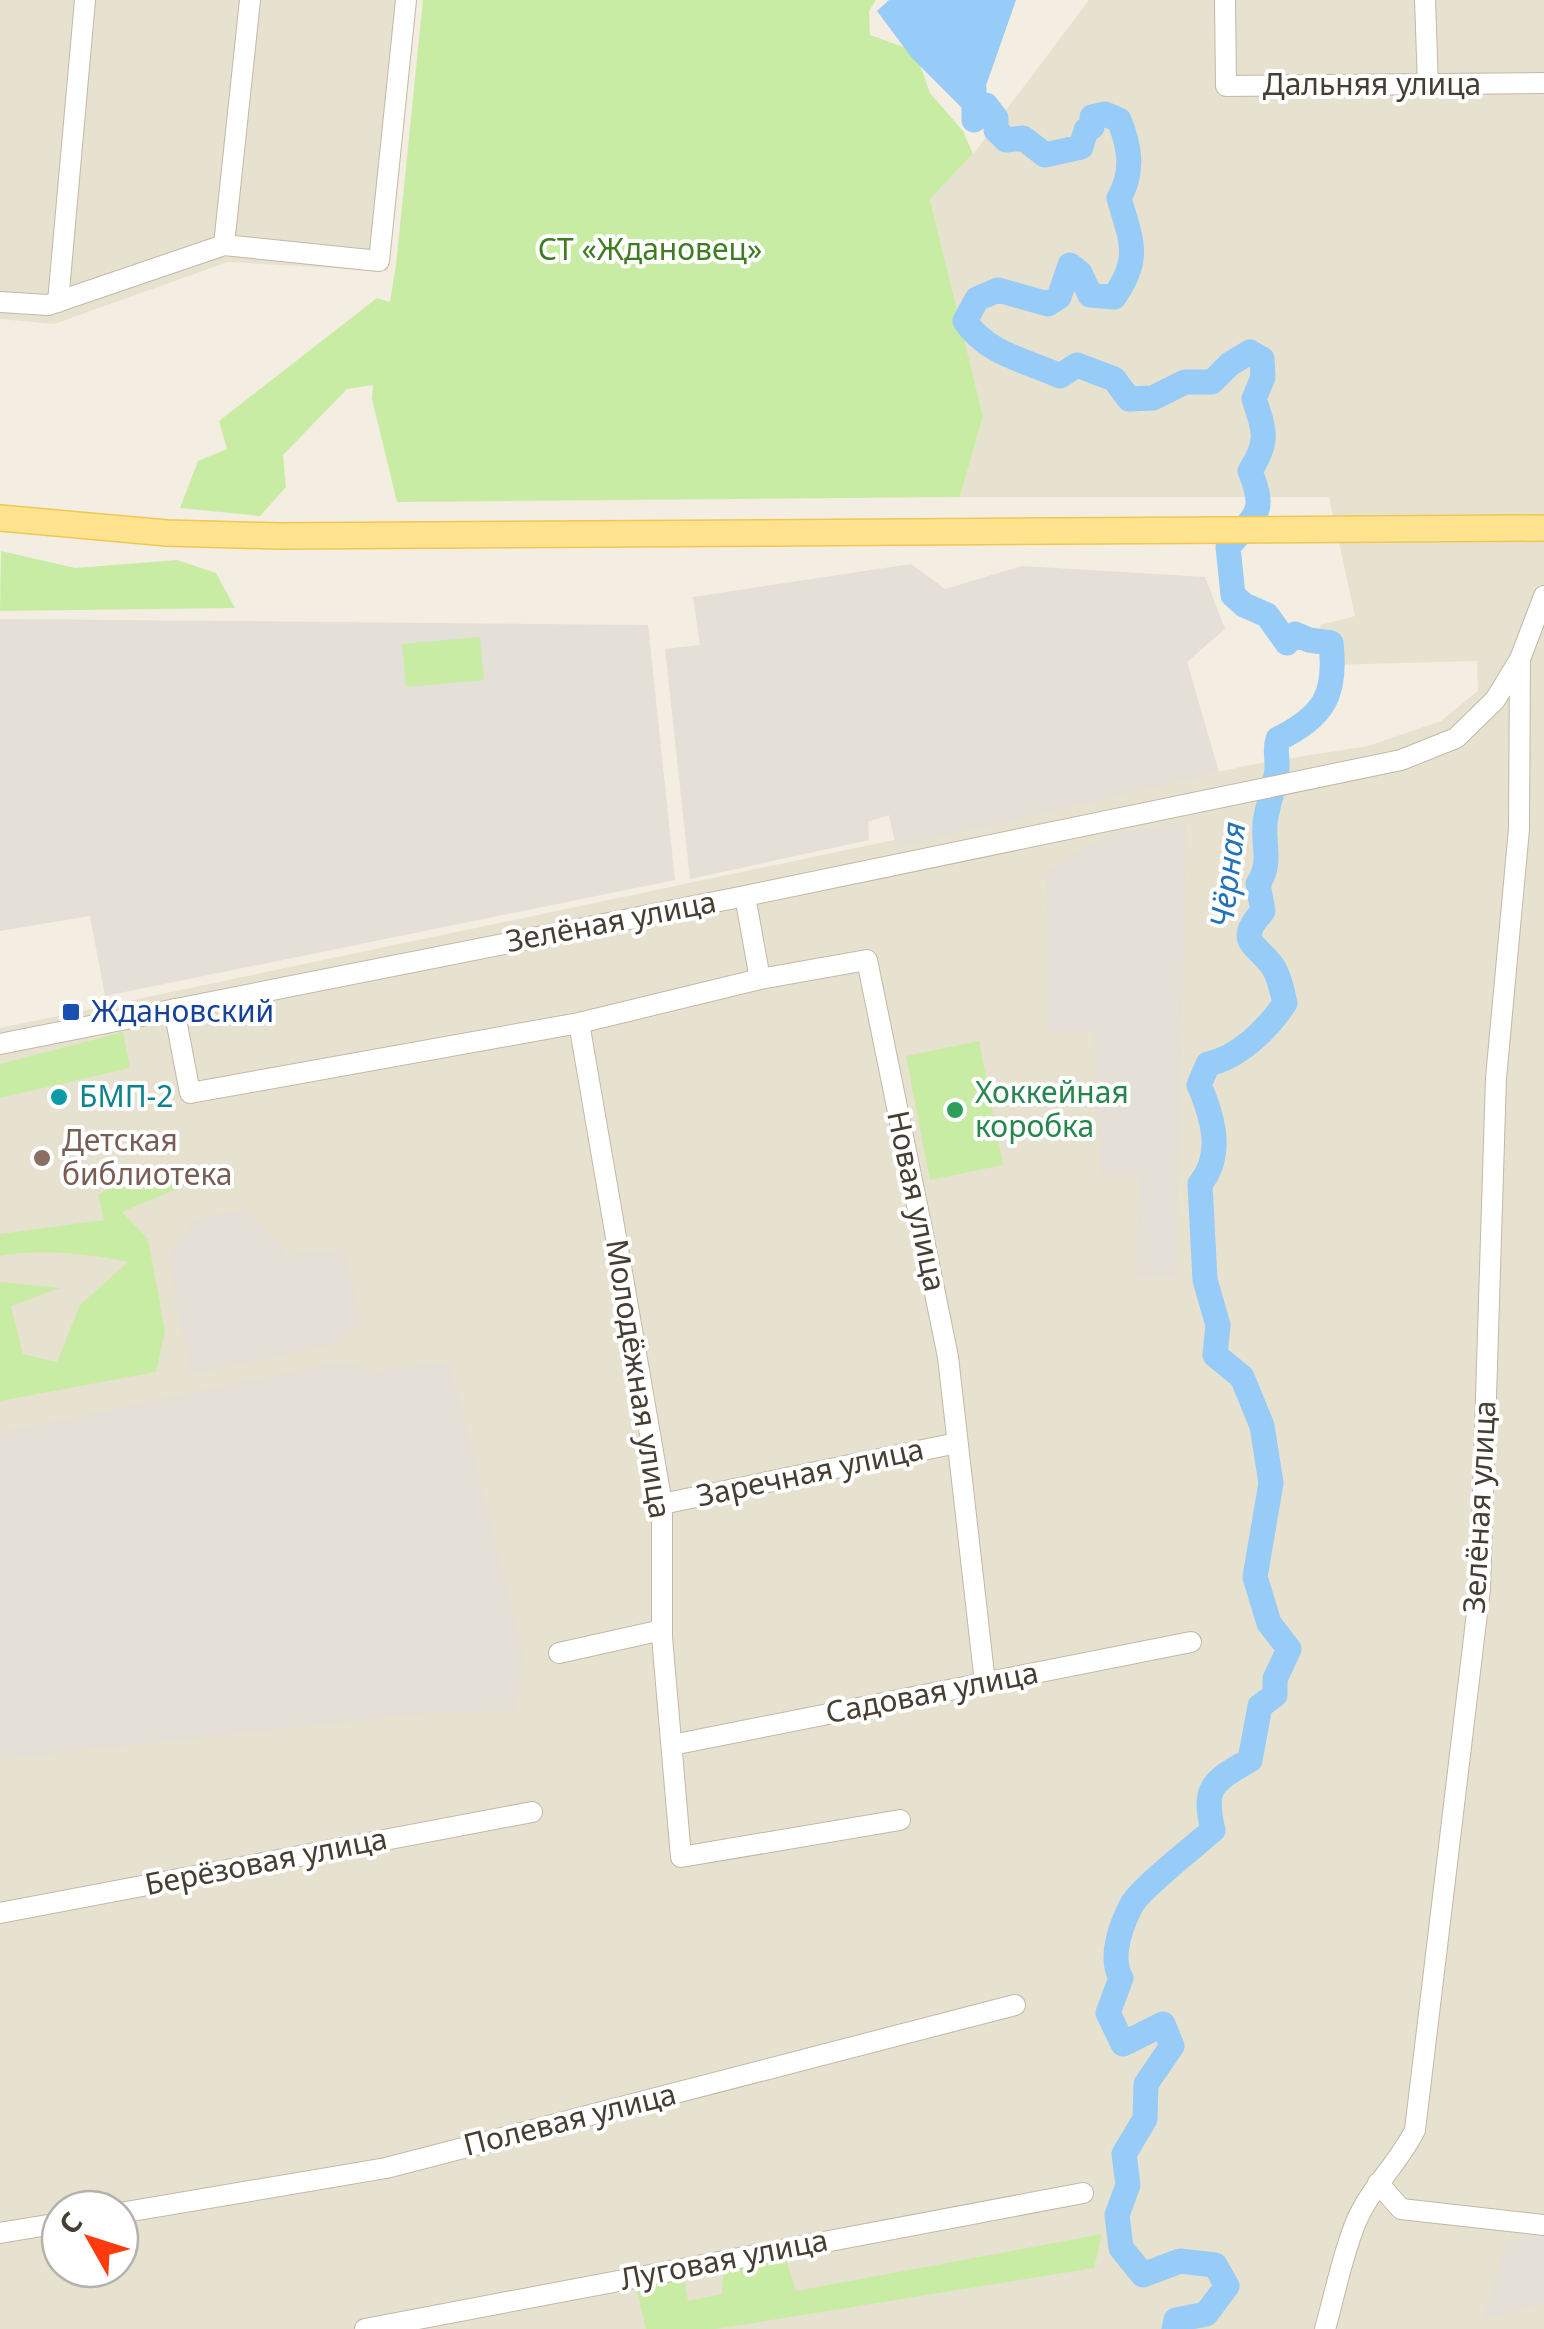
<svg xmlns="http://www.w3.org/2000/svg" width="1544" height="2329" font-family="'Noto Sans',sans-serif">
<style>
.residential{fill:#e7e1cf;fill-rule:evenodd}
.industrial{fill:#e4dfd7}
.green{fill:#c9eca5}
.water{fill:#96ccf7}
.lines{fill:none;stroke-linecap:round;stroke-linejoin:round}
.river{stroke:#96ccf7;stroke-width:25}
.minor-casing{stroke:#c2b9a6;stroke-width:22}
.major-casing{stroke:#f0c753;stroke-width:28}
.minor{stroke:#fff;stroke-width:20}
.major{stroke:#ffe38e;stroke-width:25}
.transit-dot{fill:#1a4fb4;stroke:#fff;stroke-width:4}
.culture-dot{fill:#0f9aa8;stroke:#fff;stroke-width:4}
.leisure-dot{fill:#2e9e5b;stroke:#fff;stroke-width:4}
.education-dot{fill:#8d6e63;stroke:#fff;stroke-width:4}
.labels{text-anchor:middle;stroke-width:8;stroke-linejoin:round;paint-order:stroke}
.street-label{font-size:30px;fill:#453e32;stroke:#fff}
.park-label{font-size:30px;fill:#3f7b20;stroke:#fff}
.transit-label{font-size:30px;fill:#164399;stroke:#fff;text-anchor:start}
.leisure-label{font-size:30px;fill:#27864d;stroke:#fff;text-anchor:start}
.culture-label{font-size:30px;fill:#0d838f;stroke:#fff;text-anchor:start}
.education-label{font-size:30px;fill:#785e54;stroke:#fff;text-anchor:start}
.water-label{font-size:32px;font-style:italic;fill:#2173ba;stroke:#fff}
</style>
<rect width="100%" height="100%" fill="#f3eee1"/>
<path class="residential" d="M 0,0 L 413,0 L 387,271 L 228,262 L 54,324 L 0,319 Z
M 1089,0 L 1544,0 L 1544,2329 L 0,2329 L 0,1028 L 1255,764 L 1368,746 L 1441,721 L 1478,691 L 1477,661 L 1328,665 L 1320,625 L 1355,616 L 1329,497 L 960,497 L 983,416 L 930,199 L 973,154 ZM 60,2209 L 120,2209 L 120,2269 L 60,2269 Z"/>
<path class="industrial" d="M 911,564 L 945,589 L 1022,566 L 1205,577 L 1225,629 L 1187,662 L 1219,772 L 896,847 L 889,815 L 868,822 L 869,840 L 690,879 L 665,649 L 700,645 L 693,597 Z
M 0,619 L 648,625 L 675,880 L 105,996 L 90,916 L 0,931 Z
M 1186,823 L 1176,1278 L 1137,1278 L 1139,1175 L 1100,1174 L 1094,1031 L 1048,1031 L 1047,872 L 1105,835 Z
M 245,1209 L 288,1255 L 345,1249 L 361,1322 L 337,1344 L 191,1374 L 168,1257 L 194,1220 Z
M 339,1362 L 380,1371 L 449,1362 L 523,1655 L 516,1710 L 438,1712 L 0,1759 L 0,1433 Z
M 1544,2236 L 1544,2302 L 1483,2320 L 1506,2241 Z"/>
<path class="green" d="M 423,0 L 876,0 L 869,11 L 870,35 L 915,51 L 930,93 L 963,131 L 973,154 L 930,199 L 983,416 L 960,497 L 397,502 L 372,399 L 373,385 L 347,389 L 283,455 L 286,487 L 260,516 L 180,508 L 198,461 L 227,449 L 219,421 L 377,298 L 390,302 L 396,265 Z
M 1,551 L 75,568 L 177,560 L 216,573 L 235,608 L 0,611 Z
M 480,637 L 484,680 L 406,687 L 402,644 Z
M 123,1032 L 130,1068 L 0,1098 L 0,1064 Z
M 979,1041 L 1003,1165 L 930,1180 L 906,1056 Z
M 166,1165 L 188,1184 L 122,1212 L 148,1239 L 165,1331 L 156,1372 L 0,1401 L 0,1282 L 60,1288 L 11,1306 L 23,1354 L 57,1362 L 80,1305 L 128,1262 C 89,1254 40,1248 0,1256 L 0,1234 L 104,1220 L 98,1194 Z
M 1102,2234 L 1094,2268 L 716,2329 L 646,2329 L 635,2282 L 685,2281 L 688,2301 L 722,2294 L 725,2251 L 781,2243 L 796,2291 Z"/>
<path class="water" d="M 889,0 L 1016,0 L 974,120 L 912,58 L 877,11 Z"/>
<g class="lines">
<path class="river" d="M 974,89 L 974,120 L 986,105 L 996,118 L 996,130 L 1006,140 L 1023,138 L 1045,155 L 1081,147 L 1086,130 L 1092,127 L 1092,117 L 1105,114 L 1119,120 C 1130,147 1134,172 1119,198 C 1131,241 1142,257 1114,297 L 1090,295 L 1080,273 L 1070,265 L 1059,297 L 1048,304 L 998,290 L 977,299 L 965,321 C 987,354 1025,360 1060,376 L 1077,365 L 1114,379 L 1129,399 L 1153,398 L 1185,382 L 1212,382 L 1230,364 L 1250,352 L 1262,359 L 1263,377 L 1254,399 C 1265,431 1269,441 1250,471 C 1267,514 1256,513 1228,547 L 1233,595 L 1244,605 L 1267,615 L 1287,643 L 1295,634 L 1309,640 L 1331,643 C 1337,695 1324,716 1278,739 C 1274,751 1278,757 1277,769 C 1275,787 1267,805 1265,823 C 1263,846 1272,864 1258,884 L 1263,911 C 1237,941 1252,941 1271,964 C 1279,974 1282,991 1285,1003 C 1268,1029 1238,1058 1208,1064 L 1199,1085 C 1213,1117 1224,1155 1200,1184 L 1205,1280 L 1218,1325 L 1215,1355 L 1242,1377 L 1262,1426 L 1271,1483 L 1255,1577 L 1269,1623 L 1289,1649 L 1275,1679 L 1275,1695 L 1260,1706 L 1250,1760 C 1214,1781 1202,1786 1213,1830 C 1195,1846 1142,1887 1132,1904 C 1121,1925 1109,1957 1121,1978 L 1108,2013 L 1123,2044 L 1163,2024 L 1172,2046 L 1146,2084 L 1145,2119 L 1124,2154 L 1128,2185 L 1117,2215 L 1121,2248 L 1143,2275 L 1180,2261 L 1215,2265 L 1227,2286 L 1206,2314 L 1176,2320 L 1174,2329"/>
<g class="minor-casing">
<path id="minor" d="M 1225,0 L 1226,86 L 1544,83
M 1425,0 L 1428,86
M 224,245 L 250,0
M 0,302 L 48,305 L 224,245 L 379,261 L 406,0
M 58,302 L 85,0
M 760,979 L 867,960 L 948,1357 L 985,1683
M 174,1009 L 190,1093 L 579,1023 L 760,979 L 745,896
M 579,1023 L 662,1504 L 662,1637 L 681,1857 L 900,1820
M 0,1044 L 745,896 L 1401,760 L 1456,738 L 1495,700 L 1520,659 L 1544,596
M 662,1504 L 957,1443
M 559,1653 L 662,1630
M 672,1745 L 1191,1642
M 0,1913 L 532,1812
M 1378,2183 L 1401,2209 L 1544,2225
M 120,2213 L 386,2168 L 1015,2005
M 0,2233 L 60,2223
M 365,2329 L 1083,2193
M 1325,2329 C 1335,2294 1342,2256 1356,2222 C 1370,2188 1399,2163 1415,2130 L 1480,1588 L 1496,1078 L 1519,829 L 1520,659"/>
</g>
<g class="major-casing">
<path id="major" d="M 0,518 L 167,533 L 279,536 L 1544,528"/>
</g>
<use href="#minor" class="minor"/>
<use href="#major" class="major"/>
</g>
<rect class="transit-dot" x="61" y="1002" width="20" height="20" rx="5"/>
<circle class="culture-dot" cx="59" cy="1097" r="10"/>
<circle class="leisure-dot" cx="955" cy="1110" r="10"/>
<circle class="education-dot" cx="42" cy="1158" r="10"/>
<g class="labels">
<g class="street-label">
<text x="1372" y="95">Дальняя улица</text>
<text transform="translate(611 922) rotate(-11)" y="10">Зелёная улица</text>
<text transform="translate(916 1201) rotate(78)" y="10">Новая улица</text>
<text transform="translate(638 1379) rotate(81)" y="10">Молодёжная улица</text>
<text transform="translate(810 1473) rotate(-12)" y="10">Заречная улица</text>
<text transform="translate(1480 1507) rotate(-87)" y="10">Зелёная улица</text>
<text transform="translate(932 1693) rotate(-11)" y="10">Садовая улица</text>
<text transform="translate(266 1862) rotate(-11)" y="10">Берёзовая улица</text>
<text transform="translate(570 2120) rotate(-14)" y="10">Полевая улица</text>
<text transform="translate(724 2260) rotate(-11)" y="10">Луговая улица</text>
</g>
<g class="park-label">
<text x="650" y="260">СТ «Ждановец»</text>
</g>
<g class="transit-label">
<text x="91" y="1022">Ждановский</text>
</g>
<g class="leisure-label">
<text x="975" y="1103">Хоккейная<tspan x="975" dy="34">коробка</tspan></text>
</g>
<g class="culture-label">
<text x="79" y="1107">БМП-2</text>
</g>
<g class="education-label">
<text x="62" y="1151">Детская<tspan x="62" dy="34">библиотека</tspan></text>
</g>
<g class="water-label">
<text transform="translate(1228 875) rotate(-83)" y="11">Чёрная</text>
</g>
</g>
<g transform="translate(90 2239) rotate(309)"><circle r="48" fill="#ffffff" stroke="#b5b2ad" stroke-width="2.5"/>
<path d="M0-8L18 38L0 25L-18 38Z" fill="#ff3a0c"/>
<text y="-15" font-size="28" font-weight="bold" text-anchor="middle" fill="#453e32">С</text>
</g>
</svg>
